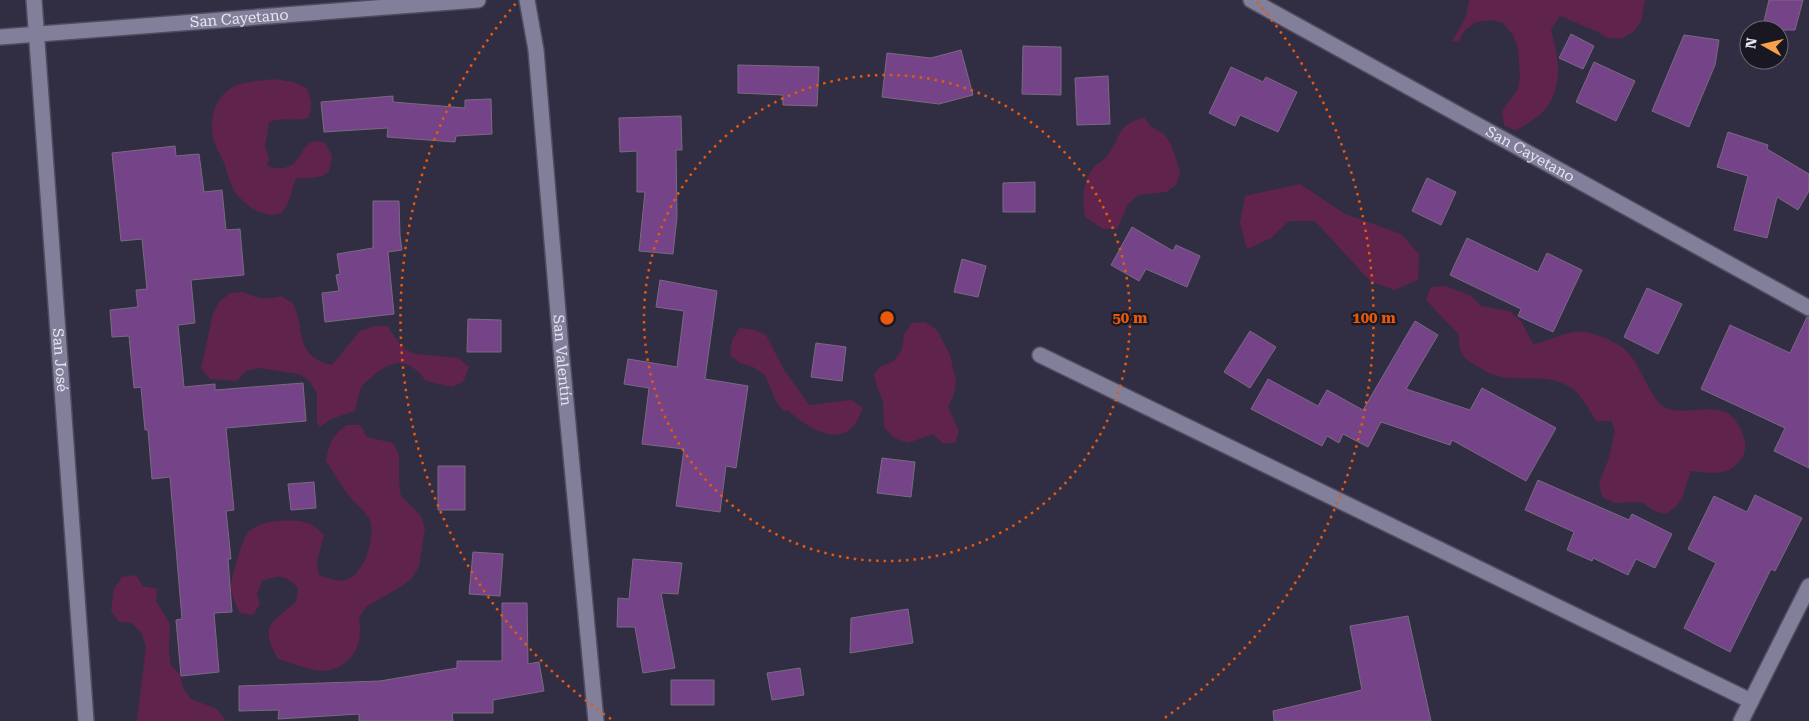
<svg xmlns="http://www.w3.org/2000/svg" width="1809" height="721" font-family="'Roboto Serif',serif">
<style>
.green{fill:#60234c}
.building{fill:#754488;stroke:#796a80}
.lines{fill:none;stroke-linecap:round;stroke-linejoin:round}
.minor-casing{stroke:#4e4c5e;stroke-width:18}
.minor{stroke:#817f99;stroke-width:15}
.ring{fill:none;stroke:#e8590c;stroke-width:2.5;stroke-dasharray:2.5 5}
.labels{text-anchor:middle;stroke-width:4.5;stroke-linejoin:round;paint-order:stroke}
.street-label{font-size:15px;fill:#e6e5f3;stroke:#191822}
.centre{fill:#e8590c;stroke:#191822;stroke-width:2.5}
.ring-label{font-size:15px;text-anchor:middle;font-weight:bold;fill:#e8590c;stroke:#191822;stroke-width:4.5;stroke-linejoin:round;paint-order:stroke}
</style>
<rect width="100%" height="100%" fill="#312e44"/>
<path class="green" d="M 1469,0 L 1645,0 L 1641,21 L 1633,32 L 1621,39 L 1608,38 L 1596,31 L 1560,16 L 1551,30 C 1558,55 1564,84 1547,107 C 1540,117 1526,124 1516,131 L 1504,125 L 1502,111 L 1518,89 L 1520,75 L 1518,48 L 1513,35 L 1503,23 L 1491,20 L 1476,22 L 1465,30 L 1458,42 L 1452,41 L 1466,17 Z
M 274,79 L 293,82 L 306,88 C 312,98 313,107 308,118 C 295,122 281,117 269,122 L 265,146 L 269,160 L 267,164 L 272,168 C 278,168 286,169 292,165 C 304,156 304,135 325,143 L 332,156 L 329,172 C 320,179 309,178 297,178 C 290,188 292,208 278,214 C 263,220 238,200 232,187 C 229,180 227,172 225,165 C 221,157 217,149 214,141 C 209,125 213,102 227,91 C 238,81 260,81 274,79 Z
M 1144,117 L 1151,127 L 1163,133 L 1171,144 L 1180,172 L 1176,185 L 1166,192 L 1138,195 L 1128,204 L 1117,229 L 1103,229 L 1085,217 C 1082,200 1082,179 1096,165 C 1100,162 1105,160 1108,155 C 1122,135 1116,126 1144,117 Z
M 1300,184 L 1345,214 L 1401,234 L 1419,254 L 1418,280 L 1394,290 L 1370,281 L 1315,221 L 1289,221 L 1271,238 L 1247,249 L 1240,223 L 1245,196 Z
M 1445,286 L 1470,295 L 1481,306 L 1509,311 L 1521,321 L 1533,344 C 1547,342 1559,335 1573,332 C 1589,329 1610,339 1623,348 C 1630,353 1635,362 1639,369 C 1644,378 1654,399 1661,405 C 1685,422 1724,392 1740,428 C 1743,434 1746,443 1745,450 C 1743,458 1739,463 1732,468 C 1720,476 1704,472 1691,471 C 1682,492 1687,502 1665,514 L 1653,510 L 1642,502 L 1615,503 L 1602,497 L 1599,483 L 1609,458 L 1615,430 L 1610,419 L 1610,421 L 1596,421 C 1589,410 1582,394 1570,387 C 1547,373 1526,381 1502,377 C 1492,375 1485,371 1477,366 C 1462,358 1459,352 1459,335 L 1426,300 L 1431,287 Z
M 243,292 C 258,299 266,300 282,296 C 285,299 289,301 292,303 C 296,308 298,316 299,322 C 303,347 306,359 332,365 L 360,331 L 374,326 L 387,326 L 403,348 L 415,354 L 458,358 L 469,367 L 463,382 L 452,387 L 426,381 C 410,358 392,358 372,377 C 368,380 363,384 361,388 C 358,395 357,404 355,411 L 331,419 L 320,427 L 317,422 L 317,394 L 310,381 L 299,374 L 259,368 L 246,371 L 236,381 L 210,379 L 201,368 L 213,314 L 219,302 L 230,293 Z
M 925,322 L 937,330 L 950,355 L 956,381 L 954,394 L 948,407 L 959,431 L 955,443 L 943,443 L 933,434 L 908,443 L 894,438 L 884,427 L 883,401 L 877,387 L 874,374 L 880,367 L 894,361 L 902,349 L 904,335 L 912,323 Z
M 740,328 L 754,330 L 766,335 L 784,370 L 809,405 L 851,400 L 863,408 C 859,416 856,426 848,431 C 829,443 801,422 787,410 L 784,412 L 776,401 L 765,375 L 753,367 L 740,363 L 730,355 L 732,340 Z
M 347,425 L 360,425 L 367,437 L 393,443 L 399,455 L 399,482 L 401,496 L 421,516 L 425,528 L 419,566 L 412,578 L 402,586 L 367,606 L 359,617 C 360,626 361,636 358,644 C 353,662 333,674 315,670 C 303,668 290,662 278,659 C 259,626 271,623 296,602 L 298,588 C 284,574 280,575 262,581 L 257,594 L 260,604 L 253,615 L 240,613 C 236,605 232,596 231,587 C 231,578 243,536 249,531 C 262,520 297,517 312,525 C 317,527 320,532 324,535 L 317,561 L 319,575 C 327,578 340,583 349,579 C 365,571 378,532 368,517 C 363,509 355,504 350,497 C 341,486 334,473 326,461 C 329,443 332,436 347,425 Z
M 136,575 L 143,586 L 157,589 L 156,601 L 170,624 L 169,651 L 171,665 L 180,675 L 183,688 L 191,699 L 217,709 L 226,721 L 137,721 L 146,647 L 142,634 L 132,623 L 119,622 L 111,611 L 114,589 L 122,577 Z"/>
<path class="building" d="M 1769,0 L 1803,0 L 1795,30 L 1762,30 Z
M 1571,34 L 1594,46 L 1583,69 L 1559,58 Z
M 1684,35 L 1719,40 L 1715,65 L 1689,127 L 1652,111 Z
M 1023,46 L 1061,47 L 1061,95 L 1022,94 Z
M 961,50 L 973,95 L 939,104 L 882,97 L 887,53 L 931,58 Z
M 1594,62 L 1635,81 L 1616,121 L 1576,102 Z
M 738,65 L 819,67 L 817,106 L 783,105 L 783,95 L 738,93 Z
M 1231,67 L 1263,82 L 1266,77 L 1297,92 L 1278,132 L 1240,115 L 1235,126 L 1209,113 Z
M 1108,76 L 1110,124 L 1077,125 L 1075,78 Z
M 393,96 L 393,102 L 465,108 L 465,100 L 491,99 L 492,134 L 456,136 L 455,142 L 387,137 L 388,128 L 324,132 L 321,102 Z
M 681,116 L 682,150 L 676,150 L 677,217 L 673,254 L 639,251 L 645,192 L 637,192 L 637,151 L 620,152 L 619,118 Z
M 1728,132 L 1768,145 L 1767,149 L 1809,174 L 1809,191 L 1798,210 L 1777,197 L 1767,238 L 1734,230 L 1748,176 L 1717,167 Z
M 175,146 L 176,156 L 199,154 L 204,192 L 222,190 L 226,230 L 240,229 L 244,275 L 191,280 L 195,323 L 178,325 L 184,387 L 215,384 L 215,390 L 303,383 L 306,421 L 226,428 L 234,510 L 226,511 L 231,559 L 228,559 L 232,612 L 214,613 L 219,672 L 181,676 L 176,620 L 182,619 L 170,477 L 152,479 L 148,430 L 145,430 L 141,387 L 134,388 L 129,336 L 112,337 L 110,310 L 138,307 L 136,290 L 147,289 L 142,239 L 121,241 L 112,153 Z
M 1427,178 L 1456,192 L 1441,225 L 1412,211 Z
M 1035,182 L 1035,212 L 1003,212 L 1003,183 Z
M 373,201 L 399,201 L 400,236 L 402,250 L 388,252 L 394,314 L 325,322 L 322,293 L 339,291 L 336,275 L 340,274 L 337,254 L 373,248 Z
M 1132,227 L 1173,251 L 1176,245 L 1200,256 L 1187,287 L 1146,269 L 1139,281 L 1111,265 Z
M 1467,238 L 1538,272 L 1547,253 L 1582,270 L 1553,332 L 1518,316 L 1521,309 L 1450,275 Z
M 962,259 L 986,266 L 978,297 L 954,292 Z
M 660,280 L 717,291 L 705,379 L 748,386 L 736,468 L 726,466 L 720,512 L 676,506 L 684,449 L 642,444 L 649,388 L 624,384 L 628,359 L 677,367 L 684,311 L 656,307 Z
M 1647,288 L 1682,304 L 1658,354 L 1624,337 Z
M 1807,317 L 1809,317 L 1809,468 L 1774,451 L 1785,428 L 1701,389 L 1730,325 L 1790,353 Z
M 468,319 L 501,320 L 501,352 L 467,352 Z
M 1415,321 L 1438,335 L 1406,389 L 1470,410 L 1482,388 L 1556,428 L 1526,481 L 1452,440 L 1450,445 L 1381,422 L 1368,447 L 1343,434 L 1339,443 L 1327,436 L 1322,446 L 1251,409 L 1268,379 L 1318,406 L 1327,390 L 1363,410 Z
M 1250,331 L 1276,347 L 1250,388 L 1224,372 Z
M 816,343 L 846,347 L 842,381 L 811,377 Z
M 882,458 L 915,462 L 911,497 L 877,493 Z
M 438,466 L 465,466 L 465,510 L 438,510 Z
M 1538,480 L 1629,520 L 1632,514 L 1672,534 L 1655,568 L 1636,559 L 1628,575 L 1593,558 L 1592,561 L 1567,550 L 1574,532 L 1525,510 Z
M 314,482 L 316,508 L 291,510 L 288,484 Z
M 1755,495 L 1802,518 L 1775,571 L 1771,569 L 1730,652 L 1684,628 L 1716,563 L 1688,549 L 1714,496 L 1747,512 Z
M 473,552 L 503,554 L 500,596 L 469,594 Z
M 633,559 L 682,563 L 678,594 L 661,593 L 675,668 L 643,673 L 635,627 L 617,627 L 618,598 L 629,599 Z
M 502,603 L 527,603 L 528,664 L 539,662 L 544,691 L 493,700 L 493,713 L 452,713 L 453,721 L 359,721 L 359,714 L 278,719 L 279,710 L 239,711 L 239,686 L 380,681 L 457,668 L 457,661 L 502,661 Z
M 908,609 L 913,643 L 850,653 L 851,618 Z
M 1408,616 L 1431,721 L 1274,721 L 1273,711 L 1362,690 L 1350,626 Z
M 800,668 L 804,695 L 772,700 L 767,673 Z
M 671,680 L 714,680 L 714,705 L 671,705 Z"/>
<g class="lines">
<g class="minor-casing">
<g id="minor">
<path id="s1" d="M 34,0 L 86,721"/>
<path id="s2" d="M 527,0 L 536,50 L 562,360 L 596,721"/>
<path id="s3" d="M 1251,0 L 1809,308"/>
<path id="s4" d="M 0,37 L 478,0"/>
<path d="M 1040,355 L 1751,701"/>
<path d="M 1741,721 L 1809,586"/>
</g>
</g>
<use href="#minor" class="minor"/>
</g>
<g class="ring">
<circle cx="887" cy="318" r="243"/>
<path d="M611 719A487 487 0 0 1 517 2M1257 2A487 487 0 0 1 1163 719"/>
</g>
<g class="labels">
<g class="street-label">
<text dy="5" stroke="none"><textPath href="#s4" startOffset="240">San Cayetano</textPath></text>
<text dy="5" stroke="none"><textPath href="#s3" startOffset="319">San Cayetano</textPath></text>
<text dy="5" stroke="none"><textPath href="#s1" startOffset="361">San José</textPath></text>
<text dy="5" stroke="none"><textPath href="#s2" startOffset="362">San Valentín</textPath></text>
</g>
</g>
<circle cx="887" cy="318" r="8" class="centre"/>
<g class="ring-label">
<text x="1130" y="323">50 m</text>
<text x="1374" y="323">100 m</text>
</g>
<g transform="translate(1764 45) rotate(278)"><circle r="24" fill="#191822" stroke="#6b6a76"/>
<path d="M0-4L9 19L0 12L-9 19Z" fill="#f8a04b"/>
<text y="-8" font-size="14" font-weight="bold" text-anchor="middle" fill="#e6e5f3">N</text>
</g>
</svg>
